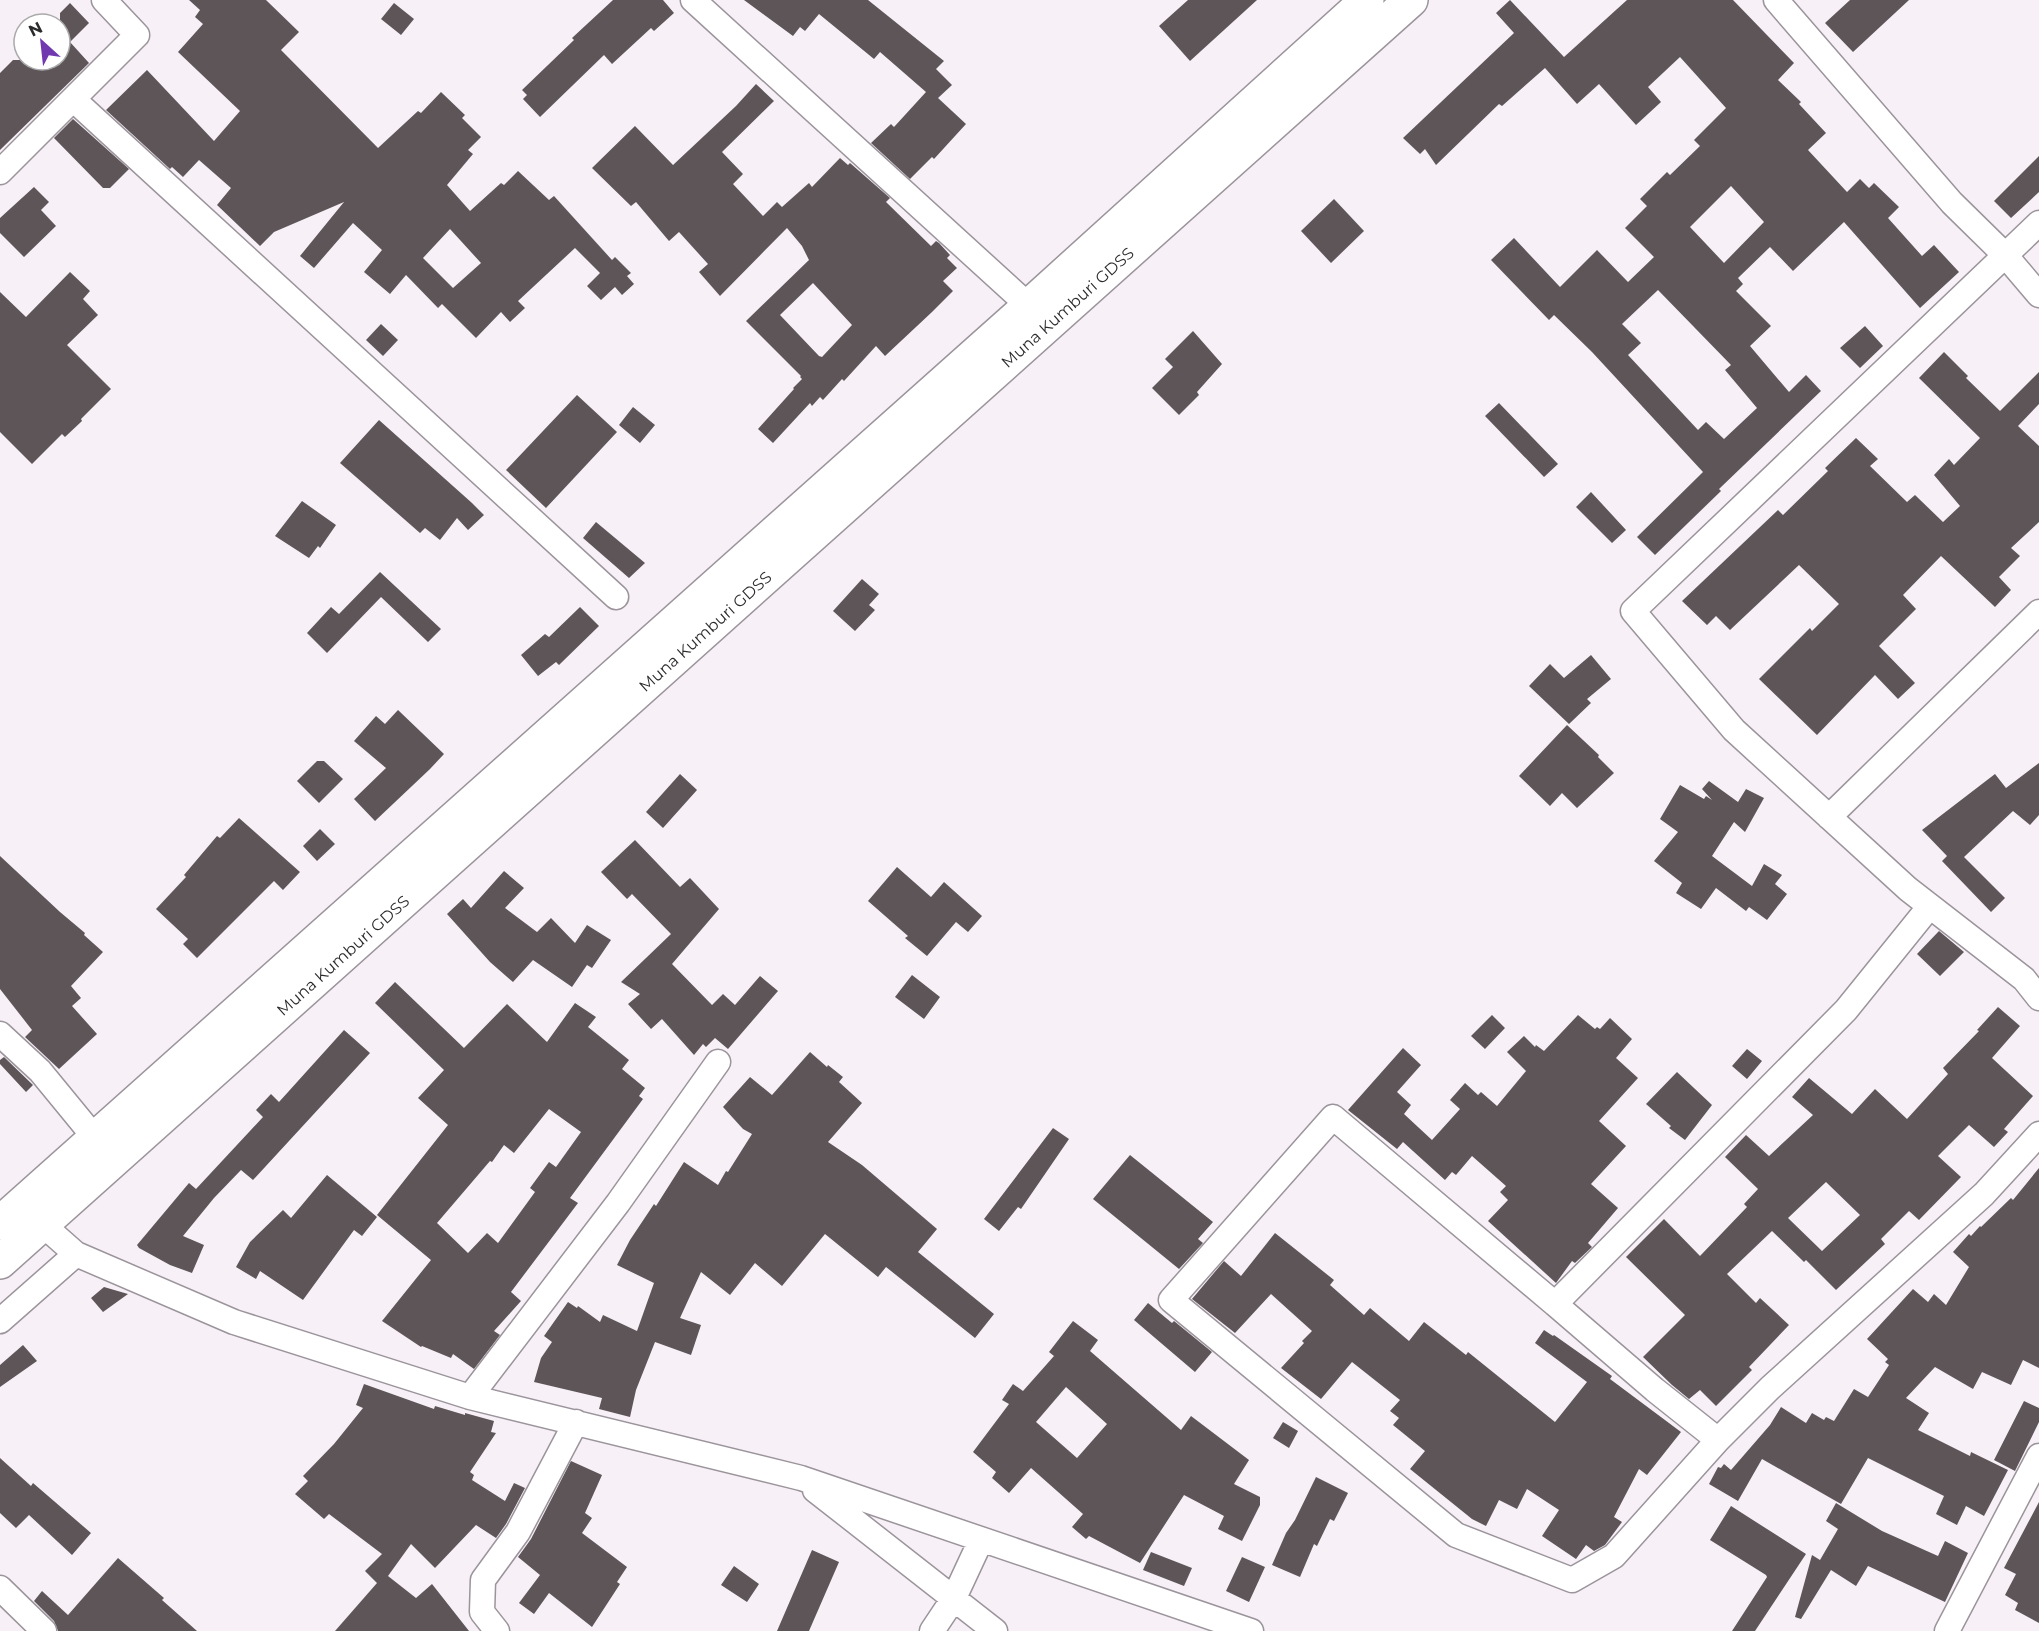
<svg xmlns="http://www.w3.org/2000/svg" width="2039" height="1631" font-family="Montserrat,sans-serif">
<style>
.building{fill:#5d5558;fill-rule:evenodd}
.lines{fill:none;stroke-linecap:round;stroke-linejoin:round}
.minor-casing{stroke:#9b949b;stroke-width:27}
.highway-casing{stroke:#9b949b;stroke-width:36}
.minor{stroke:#fff;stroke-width:24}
.highway{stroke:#fff;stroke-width:33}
.labels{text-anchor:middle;stroke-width:6;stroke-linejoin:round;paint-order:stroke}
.street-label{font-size:16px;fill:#2c2a2c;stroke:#fff}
</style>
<rect width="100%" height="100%" fill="#f7f0f7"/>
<path class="building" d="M 189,0 L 266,0 L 299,32 L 281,50 L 378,148 L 418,111 L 421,113 L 441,92 L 465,115 L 462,118 L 481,137 L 468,150 L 473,154 L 447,185 L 470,211 L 501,183 L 504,185 L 518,171 L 549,200 L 554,196 L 612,260 L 615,257 L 631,273 L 627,276 L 634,284 L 622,295 L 615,287 L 601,300 L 587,286 L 600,273 L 575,248 L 518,301 L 525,308 L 510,322 L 501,312 L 476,338 L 442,304 L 438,308 L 406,275 L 390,294 L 364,272 L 382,250 L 353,223 L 314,268 L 300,256 L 344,202 L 274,232 L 260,246 L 217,205 L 231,188 L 199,160 L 183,177 L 172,167 L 170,169 L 106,110 L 147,70 L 214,141 L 240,111 L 178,52 L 203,24 L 195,17 L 200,10 ZM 450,229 L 481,263 L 453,288 L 423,258 Z
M 613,0 L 663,0 L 674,13 L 654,31 L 651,28 L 612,64 L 604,55 L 540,117 L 523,99 L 527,95 L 522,90 L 574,40 L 572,38 Z
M 744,0 L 868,0 L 944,61 L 936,69 L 952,85 L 938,98 L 966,124 L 934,159 L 932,157 L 910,179 L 871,143 L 891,124 L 894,127 L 926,92 L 880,52 L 874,59 L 819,14 L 805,31 L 800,27 L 793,36 Z
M 1188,0 L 1257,0 L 1190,61 L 1159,26 Z
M 1510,0 L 1564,57 L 1627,0 L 1733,0 L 1794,63 L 1778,80 L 1801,102 L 1799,104 L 1826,133 L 1808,150 L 1847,192 L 1860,179 L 1869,188 L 1874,183 L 1899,207 L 1888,218 L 1922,256 L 1934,245 L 1959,272 L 1920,308 L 1844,222 L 1793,271 L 1770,247 L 1738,278 L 1743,284 L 1736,291 L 1771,326 L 1750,346 L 1789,392 L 1806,375 L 1821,391 L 1719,489 L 1721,491 L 1655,555 L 1637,537 L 1703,472 L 1592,352 L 1554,315 L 1549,320 L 1491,260 L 1514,238 L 1560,287 L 1597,250 L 1628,282 L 1654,257 L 1625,228 L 1647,206 L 1640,199 L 1667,172 L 1670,175 L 1700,146 L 1694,140 L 1726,108 L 1680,57 L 1648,87 L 1661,102 L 1636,125 L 1599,84 L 1577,104 L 1545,68 L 1502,106 L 1499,104 L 1436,165 L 1425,149 L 1420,154 L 1403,138 L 1514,33 L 1496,13 ZM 1731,186 L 1764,222 L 1724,263 L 1690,227 ZM 1658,290 L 1731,365 L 1725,370 L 1757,408 L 1724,439 L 1706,422 L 1698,430 L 1628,355 L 1641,343 L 1622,324 Z
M 1850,0 L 1909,0 L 1853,52 L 1825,23 Z
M 70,3 L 89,23 L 70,42 L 89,63 L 0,150 L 0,73 L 13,60 L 60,60 L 60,13 Z
M 394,3 L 414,19 L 401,35 L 381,19 Z
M 756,84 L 774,101 L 722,152 L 743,174 L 733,184 L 763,216 L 777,202 L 782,207 L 809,183 L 812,187 L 840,158 L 848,165 L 850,163 L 890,198 L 886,202 L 931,246 L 936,241 L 939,243 L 950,255 L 947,258 L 957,268 L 943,281 L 953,291 L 932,312 L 885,356 L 876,346 L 844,381 L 842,379 L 823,400 L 820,397 L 812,406 L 810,403 L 773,443 L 758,429 L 794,389 L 793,388 L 802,379 L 800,377 L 801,376 L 746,321 L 809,260 L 802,246 L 787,228 L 720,296 L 699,272 L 708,264 L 679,232 L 669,241 L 636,202 L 631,206 L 592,168 L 635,126 L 673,165 L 736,106 ZM 813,283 L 852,325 L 822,357 L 819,356 L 780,315 Z
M 73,119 L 129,169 L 110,188 L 103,188 L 54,138 Z
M 2039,156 L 2039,192 L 2011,218 L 1994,201 Z
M 34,187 L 49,202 L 41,210 L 56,226 L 24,257 L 0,233 L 0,218 Z
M 1334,199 L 1364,231 L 1331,263 L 1301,231 Z
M 70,272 L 90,291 L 83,299 L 98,315 L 67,345 L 111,389 L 81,419 L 82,421 L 65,437 L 62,434 L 32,464 L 0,432 L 0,292 L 26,317 Z
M 381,324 L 398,340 L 383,356 L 366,340 Z
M 1865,326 L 1883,346 L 1860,368 L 1840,348 Z
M 1193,331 L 1222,364 L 1197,392 L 1199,395 L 1179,415 L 1152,388 L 1173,367 L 1165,359 Z
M 1944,352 L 1968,376 L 1966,378 L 2000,411 L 2039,372 L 2039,404 L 2018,426 L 2039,446 L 2039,522 L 2011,548 L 2020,556 L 1999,577 L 2011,590 L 1995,607 L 1941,556 L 1903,595 L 1916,609 L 1879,646 L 1915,683 L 1898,699 L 1875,675 L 1817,735 L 1759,679 L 1810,628 L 1812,631 L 1839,604 L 1799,565 L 1730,630 L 1716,616 L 1707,625 L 1682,601 L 1778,510 L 1783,515 L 1828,471 L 1825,468 L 1856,438 L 1878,459 L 1870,466 L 1907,502 L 1915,495 L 1943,522 L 1960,506 L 1934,475 L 1949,459 L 1954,465 L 1980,438 L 1919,378 Z
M 577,395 L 617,432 L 546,508 L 506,470 Z
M 1499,403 L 1558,464 L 1544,477 L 1485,416 Z
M 633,407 L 655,425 L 640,443 L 619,425 Z
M 379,420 L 472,503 L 484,515 L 468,530 L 457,518 L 440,540 L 425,528 L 420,533 L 340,463 Z
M 1591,492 L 1626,530 L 1612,543 L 1576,507 Z
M 302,501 L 336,525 L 320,548 L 318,546 L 309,558 L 275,536 Z
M 596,522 L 645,563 L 629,578 L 583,538 Z
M 380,572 L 441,629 L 428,642 L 381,597 L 327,653 L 307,633 L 331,607 L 339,614 Z
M 862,579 L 879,594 L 869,605 L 875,610 L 855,631 L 833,611 Z
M 580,607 L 599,626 L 559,665 L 556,662 L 538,676 L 521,655 L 545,634 L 549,637 Z
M 1591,655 L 1611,679 L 1587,699 L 1591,703 L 1569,724 L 1529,686 L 1550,664 L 1564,678 Z
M 398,710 L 444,754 L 430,769 L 375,821 L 354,799 L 386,768 L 354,741 L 376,716 L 385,724 Z
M 1567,725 L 1599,755 L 1598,757 L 1614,773 L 1577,808 L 1562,793 L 1550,806 L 1519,776 Z
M 317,761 L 324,761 L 343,779 L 319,803 L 297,781 Z
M 2039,763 L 2039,815 L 2030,825 L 2013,811 L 1964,857 L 2005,898 L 1991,912 L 1942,861 L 1947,856 L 1922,830 L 1995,774 L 2006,788 Z
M 680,774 L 697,790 L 663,828 L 646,812 Z
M 1709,781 L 1738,802 L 1746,789 L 1764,798 L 1745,832 L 1734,822 L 1712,856 L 1752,886 L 1764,864 L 1782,875 L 1775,884 L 1787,894 L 1767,920 L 1749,907 L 1746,911 L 1716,888 L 1701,909 L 1676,893 L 1682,883 L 1654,861 L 1678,832 L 1660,819 L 1680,785 L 1704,799 L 1706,796 L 1712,800 L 1702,789 Z
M 239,818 L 300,872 L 283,890 L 274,881 L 197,958 L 183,944 L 188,939 L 156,909 L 186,877 L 184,875 L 217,836 L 220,838 Z
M 320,829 L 335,844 L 317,861 L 303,846 Z
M 635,840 L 680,887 L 690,878 L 719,909 L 672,964 L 712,1005 L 723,994 L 735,1005 L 760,976 L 778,991 L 728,1049 L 715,1038 L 706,1047 L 703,1044 L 694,1055 L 662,1019 L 651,1029 L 628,1004 L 640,994 L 621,982 L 671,934 L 632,894 L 627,899 L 601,872 Z
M 0,856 L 60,912 L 85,933 L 84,935 L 103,952 L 71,986 L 81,998 L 72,1006 L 97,1034 L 59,1069 L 25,1037 L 32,1030 L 0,989 Z
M 897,867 L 931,897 L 944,882 L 982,916 L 968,932 L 956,922 L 927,956 L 905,938 L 908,936 L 868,901 Z
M 504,871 L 524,888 L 505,908 L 537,932 L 551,918 L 575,943 L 587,925 L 611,940 L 592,968 L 587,965 L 572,987 L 533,960 L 513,982 L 490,962 L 447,914 L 463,899 L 471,908 Z
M 1939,931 L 1964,952 L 1940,976 L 1917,954 Z
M 912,975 L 940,997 L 924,1019 L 895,997 Z
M 395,982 L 464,1048 L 507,1004 L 547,1042 L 575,1003 L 596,1017 L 588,1027 L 629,1060 L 622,1069 L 645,1088 L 639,1096 L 643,1099 L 570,1198 L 578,1203 L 511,1292 L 521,1301 L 494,1331 L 500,1335 L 474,1369 L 453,1354 L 451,1358 L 422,1346 L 421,1347 L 382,1321 L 431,1260 L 377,1215 L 448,1125 L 418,1098 L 444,1070 L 375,1003 ZM 549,1109 L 581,1132 L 556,1167 L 549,1162 L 530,1188 L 535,1192 L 498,1243 L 487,1233 L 468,1253 L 437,1223 L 490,1161 L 492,1162 L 504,1145 L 514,1153 Z
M 1998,1007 L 2020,1026 L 1992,1058 L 2033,1096 L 2004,1129 L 2008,1132 L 1994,1147 L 1969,1125 L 1938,1156 L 1961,1177 L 1919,1220 L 1909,1211 L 1881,1239 L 1885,1244 L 1836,1290 L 1806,1260 L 1804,1262 L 1772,1231 L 1727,1274 L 1756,1303 L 1760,1298 L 1789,1325 L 1749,1367 L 1752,1370 L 1716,1406 L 1700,1390 L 1689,1399 L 1672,1385 L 1643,1357 L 1685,1315 L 1626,1257 L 1664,1219 L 1700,1256 L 1747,1207 L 1744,1204 L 1758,1189 L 1725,1157 L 1746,1135 L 1769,1156 L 1813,1115 L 1792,1097 L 1809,1078 L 1852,1114 L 1875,1089 L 1907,1119 L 1948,1074 L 1943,1068 L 1979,1031 L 1977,1030 ZM 1826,1182 L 1860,1215 L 1822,1251 L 1788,1218 Z
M 1492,1015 L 1505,1028 L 1485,1049 L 1471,1036 Z
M 1578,1015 L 1595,1029 L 1597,1027 L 1600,1029 L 1610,1018 L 1632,1039 L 1616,1058 L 1638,1078 L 1599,1121 L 1626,1146 L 1591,1184 L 1618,1208 L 1588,1243 L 1592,1247 L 1575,1263 L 1572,1261 L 1556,1283 L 1488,1221 L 1508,1200 L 1500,1192 L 1506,1186 L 1472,1156 L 1456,1175 L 1452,1172 L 1445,1180 L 1403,1142 L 1397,1149 L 1348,1110 L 1403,1048 L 1421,1065 L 1397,1092 L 1411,1105 L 1404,1114 L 1432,1140 L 1460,1109 L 1450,1100 L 1465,1083 L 1478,1095 L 1481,1092 L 1497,1106 L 1526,1071 L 1507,1052 L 1524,1036 L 1535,1047 L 1536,1045 L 1544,1051 Z
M 344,1030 L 370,1053 L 253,1180 L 241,1170 L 214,1198 L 183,1236 L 204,1245 L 192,1273 L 170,1265 L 139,1248 L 137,1245 L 189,1183 L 196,1189 L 263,1117 L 256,1110 L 271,1094 L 279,1102 Z
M 1747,1049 L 1762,1061 L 1747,1079 L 1732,1066 Z
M 810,1052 L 827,1067 L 828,1065 L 843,1077 L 839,1082 L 862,1103 L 828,1142 L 862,1165 L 937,1229 L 918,1252 L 994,1314 L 975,1338 L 886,1267 L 878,1277 L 825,1234 L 782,1286 L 755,1263 L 730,1295 L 701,1272 L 680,1318 L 701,1325 L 691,1355 L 655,1342 L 636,1390 L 630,1417 L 599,1409 L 602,1398 L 534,1382 L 541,1358 L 552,1342 L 544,1336 L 568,1302 L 577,1308 L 578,1306 L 600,1322 L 603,1315 L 637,1331 L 654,1283 L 617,1265 L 630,1240 L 654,1204 L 656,1206 L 684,1162 L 718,1185 L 726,1171 L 728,1172 L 752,1134 L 743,1129 L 723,1107 L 750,1077 L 772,1095 Z
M 4,1057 L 33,1085 L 26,1092 L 0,1064 L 0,1060 Z
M 1677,1072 L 1712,1105 L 1685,1140 L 1669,1128 L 1671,1126 L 1646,1104 Z
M 1053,1128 L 1069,1139 L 1021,1209 L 1018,1207 L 999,1231 L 984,1219 Z
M 1130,1155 L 1213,1222 L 1198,1239 L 1203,1243 L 1179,1269 L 1093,1199 Z
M 2039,1168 L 2039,1368 L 2023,1360 L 2011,1385 L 1982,1372 L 1973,1389 L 1935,1367 L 1906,1398 L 1929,1413 L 1918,1430 L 1970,1456 L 1971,1452 L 2008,1470 L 1984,1516 L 1966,1506 L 1957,1525 L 1936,1514 L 1944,1496 L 1868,1458 L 1841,1504 L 1762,1459 L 1738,1501 L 1709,1484 L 1718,1467 L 1721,1468 L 1724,1464 L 1731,1470 L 1770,1425 L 1781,1407 L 1806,1423 L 1812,1413 L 1824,1420 L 1826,1417 L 1834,1421 L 1854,1389 L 1868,1397 L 1889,1365 L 1885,1362 L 1888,1359 L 1867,1339 L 1913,1289 L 1928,1302 L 1934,1294 L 1946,1305 L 1969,1267 L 1953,1252 L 1969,1234 L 1971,1236 L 1980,1226 L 1981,1227 L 2011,1198 L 2013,1200 Z
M 327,1175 L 377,1217 L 362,1236 L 354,1230 L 303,1300 L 260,1271 L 256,1279 L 236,1267 L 250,1242 L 283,1210 L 291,1218 Z
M 1275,1233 L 1334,1280 L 1330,1285 L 1364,1315 L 1370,1308 L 1409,1341 L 1424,1322 L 1466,1355 L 1468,1352 L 1555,1422 L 1587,1382 L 1535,1343 L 1544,1330 L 1553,1336 L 1554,1335 L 1612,1376 L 1610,1379 L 1681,1432 L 1647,1475 L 1639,1469 L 1614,1517 L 1622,1522 L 1605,1545 L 1594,1551 L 1586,1545 L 1576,1559 L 1542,1536 L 1559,1510 L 1527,1489 L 1517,1509 L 1499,1500 L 1486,1526 L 1472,1519 L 1410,1469 L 1425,1451 L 1393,1425 L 1399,1418 L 1390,1411 L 1400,1400 L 1352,1362 L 1321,1399 L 1281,1368 L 1304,1343 L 1302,1341 L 1312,1331 L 1271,1294 L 1235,1333 L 1192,1299 L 1224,1261 L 1241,1276 Z
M 104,1287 L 128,1294 L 103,1312 L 91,1298 Z
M 1148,1303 L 1172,1323 L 1174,1321 L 1212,1352 L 1195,1372 L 1134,1320 Z
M 1073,1321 L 1098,1340 L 1090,1351 L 1181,1430 L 1191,1416 L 1249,1460 L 1234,1484 L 1260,1497 L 1260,1505 L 1242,1541 L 1218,1529 L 1224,1516 L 1184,1495 L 1140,1563 L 1089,1536 L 1086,1539 L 1072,1527 L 1083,1514 L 1031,1468 L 1009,1493 L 992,1478 L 996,1472 L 973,1452 L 1009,1404 L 1002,1400 L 1013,1384 L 1023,1391 L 1054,1356 L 1049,1352 ZM 1066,1387 L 1107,1424 L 1077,1458 L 1036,1422 Z
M 23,1345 L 37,1361 L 0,1387 L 0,1365 Z
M 364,1384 L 434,1409 L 435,1406 L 465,1415 L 465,1413 L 494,1421 L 491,1432 L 496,1433 L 470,1472 L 474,1475 L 472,1480 L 505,1501 L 514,1483 L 525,1488 L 506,1524 L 496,1538 L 476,1525 L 435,1568 L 411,1544 L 388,1576 L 416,1598 L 432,1584 L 469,1631 L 335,1631 L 377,1583 L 365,1571 L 382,1554 L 329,1514 L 324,1519 L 295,1494 L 308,1481 L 303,1476 L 334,1444 L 363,1408 L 356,1405 Z
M 2024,1401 L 2039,1408 L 2039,1422 L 2015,1471 L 1994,1460 Z
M 1283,1422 L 1298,1431 L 1289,1448 L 1273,1438 Z
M 0,1458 L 31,1486 L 33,1483 L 91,1533 L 72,1555 L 29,1515 L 16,1528 L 0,1513 Z
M 571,1461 L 602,1475 L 585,1513 L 592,1518 L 582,1533 L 627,1567 L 617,1582 L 620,1584 L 592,1627 L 549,1593 L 534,1614 L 519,1603 L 540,1575 L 518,1557 L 531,1539 Z
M 1316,1477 L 1348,1493 L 1334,1521 L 1330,1519 L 1317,1546 L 1314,1544 L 1300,1577 L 1272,1565 L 1286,1533 L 1295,1520 Z
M 2039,1502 L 2039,1623 L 2015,1610 L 2018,1603 L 2005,1595 L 2016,1574 L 2004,1568 Z
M 1836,1503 L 1882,1531 L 1938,1556 L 1945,1541 L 1968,1553 L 1945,1602 L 1868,1566 L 1856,1586 L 1831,1570 L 1801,1619 L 1795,1617 L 1812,1555 L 1820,1560 L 1838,1529 L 1826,1521 Z
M 1731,1506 L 1806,1554 L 1755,1631 L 1732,1631 L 1767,1577 L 1766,1575 L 1710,1540 Z
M 812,1550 L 839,1562 L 809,1631 L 777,1631 Z
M 1151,1552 L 1192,1568 L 1184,1586 L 1143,1570 Z
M 1242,1557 L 1265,1567 L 1249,1602 L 1226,1591 Z
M 118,1558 L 164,1598 L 162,1600 L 197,1631 L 58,1631 L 54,1621 L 34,1601 L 42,1591 L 68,1615 Z
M 734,1566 L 759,1584 L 747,1602 L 721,1585 Z"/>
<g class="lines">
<g class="minor-casing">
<path id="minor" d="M 693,0 L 1029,306
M 1776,0 L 1952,203 L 2005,255 L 2039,295
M 74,100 L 616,597
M 0,172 L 137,35 L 104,0
M 2039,223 L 1633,611 L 1734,730 L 1908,889 L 2024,979 L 2039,998
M 1829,817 L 2039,612
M 0,1034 L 40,1071 L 95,1138
M 33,1213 L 42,1224 L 76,1254 L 234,1322 L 470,1397 L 801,1478 L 1251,1631
M 1555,1304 L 1333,1117 L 1171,1300 L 1456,1535 L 1572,1580 L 1614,1556 L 1718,1440 L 1770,1388 L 1984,1194 L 2039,1134
M 0,1321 L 76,1254
M 470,1397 L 618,1203 L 718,1062
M 1718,1440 L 1655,1390 L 1555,1304 L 1846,1010 L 1930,906
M 815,1490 L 995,1631
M 0,1588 L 44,1631
M 497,1631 L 482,1612 L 483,1580 L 518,1532 L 576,1422
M 932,1631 L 954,1598 L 981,1540
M 1947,1631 L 2039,1456"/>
</g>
<g class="highway-casing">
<g id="highway">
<path d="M 0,1223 L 1029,306 L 1367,0"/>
<path id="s1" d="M 0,1262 L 1411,0"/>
</g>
</g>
<use href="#minor" class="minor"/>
<use href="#highway" class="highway"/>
</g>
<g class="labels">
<g class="street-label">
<text dy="6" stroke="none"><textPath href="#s1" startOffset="1432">Muna Kumburi GDSS</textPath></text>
<text dy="6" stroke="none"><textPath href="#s1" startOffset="946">Muna Kumburi GDSS</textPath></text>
<text dy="6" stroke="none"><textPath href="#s1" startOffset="460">Muna Kumburi GDSS</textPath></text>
</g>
</g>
<g transform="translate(42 42) rotate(333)"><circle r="28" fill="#ffffff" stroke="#abaaab" stroke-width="1.5"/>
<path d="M0-4.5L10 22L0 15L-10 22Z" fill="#7139b0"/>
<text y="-9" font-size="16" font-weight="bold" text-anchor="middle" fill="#2c2a2c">N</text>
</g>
</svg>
